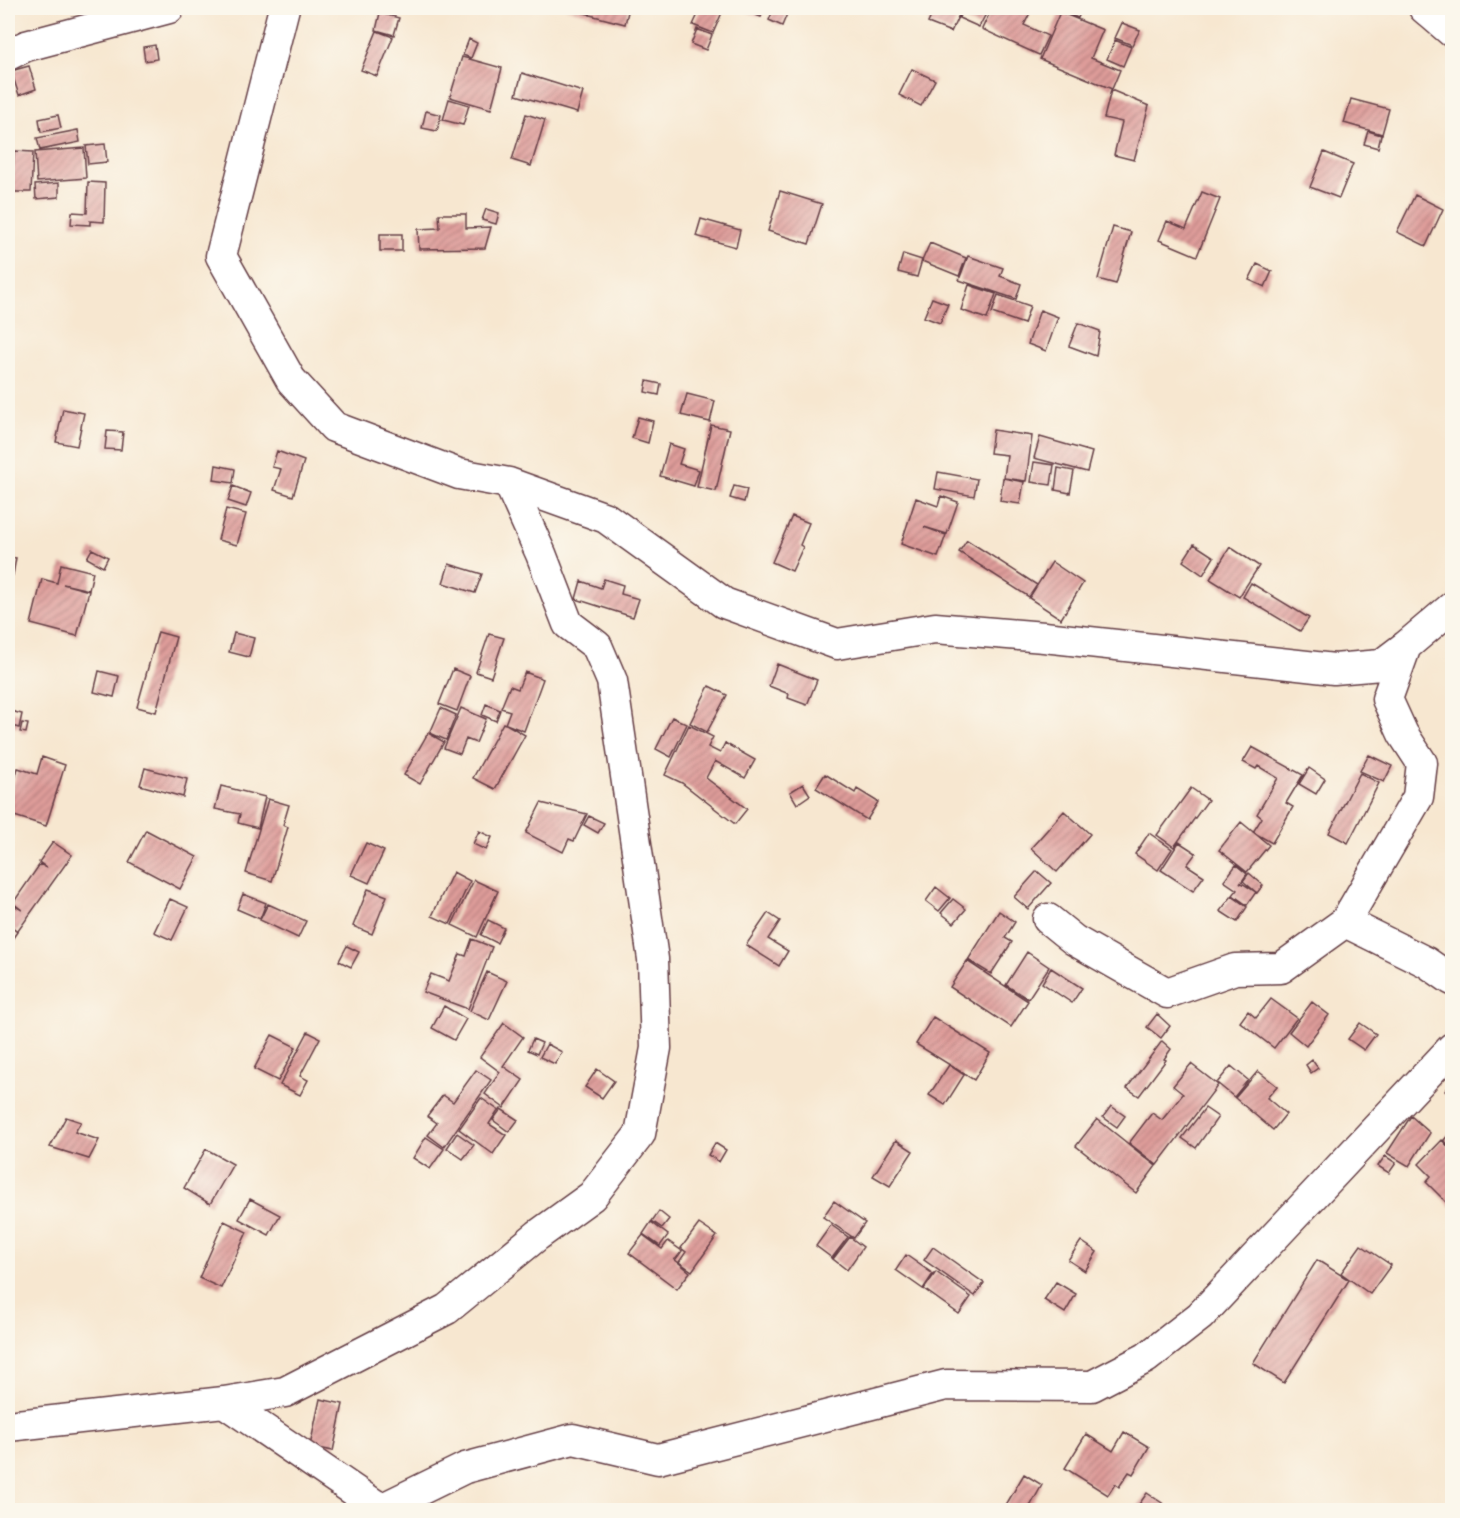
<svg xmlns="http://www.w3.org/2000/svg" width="1460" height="1518" font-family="'Old Standard TT',serif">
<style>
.building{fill:url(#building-hatch)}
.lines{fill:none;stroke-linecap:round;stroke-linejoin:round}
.minor-casing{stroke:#643d44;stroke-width:33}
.minor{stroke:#fff;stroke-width:30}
</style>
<defs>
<pattern id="building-hatch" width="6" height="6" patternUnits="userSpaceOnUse" patternTransform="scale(1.5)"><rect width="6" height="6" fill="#de9c9a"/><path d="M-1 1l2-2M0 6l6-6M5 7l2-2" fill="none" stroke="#b67f7e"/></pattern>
</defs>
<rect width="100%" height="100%" fill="#fbf7ec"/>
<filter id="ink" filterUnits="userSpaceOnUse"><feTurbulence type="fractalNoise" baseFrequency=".0167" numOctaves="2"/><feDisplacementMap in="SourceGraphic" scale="12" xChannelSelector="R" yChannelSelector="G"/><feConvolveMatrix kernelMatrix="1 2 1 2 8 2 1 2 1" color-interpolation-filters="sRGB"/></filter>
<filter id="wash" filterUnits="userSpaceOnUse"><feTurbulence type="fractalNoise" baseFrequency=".008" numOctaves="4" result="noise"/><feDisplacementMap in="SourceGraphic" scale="24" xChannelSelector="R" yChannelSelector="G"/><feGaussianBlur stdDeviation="1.35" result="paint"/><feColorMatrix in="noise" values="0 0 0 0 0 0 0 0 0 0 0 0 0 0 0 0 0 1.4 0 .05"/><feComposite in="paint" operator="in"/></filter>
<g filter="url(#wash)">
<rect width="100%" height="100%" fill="#f7e7d0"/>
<g id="blocks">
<path class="building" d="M 565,8 L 591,8 L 589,14 Z
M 592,8 L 629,8 L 625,24 L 590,15 Z
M 701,8 L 724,8 L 713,33 L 693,25 Z
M 738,8 L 765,8 L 761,17 Z
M 774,8 L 787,14 L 782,26 L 769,20 Z
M 935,8 L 962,8 L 951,32 L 928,23 Z
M 963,8 L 989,8 L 979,27 L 959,18 Z
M 992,8 L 1017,8 L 1030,13 L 1024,25 L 1048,36 L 1039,55 L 982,29 Z
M 1062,8 L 1082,8 L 1078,18 L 1061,11 Z
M 1060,12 L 1103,30 L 1091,58 L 1120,70 L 1112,89 L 1040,59 Z
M 380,13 L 399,18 L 394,35 L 376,30 Z
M 1122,23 L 1140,30 L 1132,45 L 1115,38 Z
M 697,29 L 712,35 L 706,50 L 691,44 Z
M 377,31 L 393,37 L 377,76 L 361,70 Z
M 469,39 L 477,43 L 471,58 L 463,55 Z
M 1115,40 L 1131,47 L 1123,66 L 1107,59 Z
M 155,45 L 157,59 L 145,61 L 143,47 Z
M 462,57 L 502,68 L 491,109 L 450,97 Z
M 29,66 L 36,89 L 19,95 L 11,71 Z
M 912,69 L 935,80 L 921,106 L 899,95 Z
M 522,73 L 583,92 L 577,113 L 516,95 Z
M 1111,90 L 1149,106 L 1134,160 L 1114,155 L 1122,122 L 1104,118 Z
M 449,99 L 469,105 L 463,125 L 443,120 Z
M 1351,99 L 1389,109 L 1382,134 L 1344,123 Z
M 426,111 L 441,115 L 437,131 L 422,128 Z
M 526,114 L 545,120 L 531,166 L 512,160 Z
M 58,115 L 61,128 L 41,132 L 39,119 Z
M 78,130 L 80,142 L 40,150 L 37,138 Z
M 1368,131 L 1381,135 L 1378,148 L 1364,144 Z
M 105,144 L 107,162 L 88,164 L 86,146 Z
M 84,148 L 86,178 L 37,182 L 35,152 Z
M 14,151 L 33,152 L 31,192 L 12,192 Z
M 1324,152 L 1353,164 L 1339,198 L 1310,187 Z
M 88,182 L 105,183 L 104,222 L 90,221 L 90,225 L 71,224 L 72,212 L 87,213 Z
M 59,183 L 59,197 L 36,199 L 35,185 Z
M 780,191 L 822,204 L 809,244 L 768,231 Z
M 1202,192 L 1220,199 L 1197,256 L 1159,240 L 1167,221 L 1186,229 Z
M 1415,195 L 1443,209 L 1426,246 L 1397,232 Z
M 486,209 L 499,213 L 496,224 L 482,220 Z
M 439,214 L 466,214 L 466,228 L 491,227 L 485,248 L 419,249 L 418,229 L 440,228 Z
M 701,219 L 740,230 L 736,247 L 696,236 Z
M 1113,227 L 1131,232 L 1116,284 L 1098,279 Z
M 380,234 L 402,234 L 402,251 L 380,251 Z
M 930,243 L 966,258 L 959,276 L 922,261 Z
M 903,254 L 922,260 L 917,277 L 898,272 Z
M 968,256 L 1003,268 L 1000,276 L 1021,284 L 1016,299 L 959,280 Z
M 1257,264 L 1272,271 L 1265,287 L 1249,280 Z
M 969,285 L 996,294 L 987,319 L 961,310 Z
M 998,295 L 1030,306 L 1024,324 L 992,313 Z
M 932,298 L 948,304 L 940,323 L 924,317 Z
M 1040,310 L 1058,317 L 1046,351 L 1028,344 Z
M 1078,323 L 1100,331 L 1096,356 L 1069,346 Z
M 647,381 L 661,384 L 659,395 L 645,392 Z
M 687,394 L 715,401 L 710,422 L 681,415 Z
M 63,409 L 84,413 L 77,446 L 56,442 Z
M 638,417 L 653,421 L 648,443 L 632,438 Z
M 711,425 L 730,429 L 716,491 L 697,487 Z
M 993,430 L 1032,436 L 1026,481 L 1004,478 L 1007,455 L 990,453 Z
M 107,431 L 123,432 L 121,450 L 105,449 Z
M 1040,437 L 1092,452 L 1087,472 L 1034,458 Z
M 669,444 L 684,449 L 679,464 L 699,470 L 694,486 L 660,476 Z
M 277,451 L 304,461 L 293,496 L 274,490 L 281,469 L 272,467 Z
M 1034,462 L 1054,465 L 1051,485 L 1031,482 Z
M 216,465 L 235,469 L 233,483 L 214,480 Z
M 1058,468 L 1074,471 L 1070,493 L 1055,490 Z
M 938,472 L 977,479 L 974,496 L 935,489 Z
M 1003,478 L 1024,482 L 1020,504 L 1000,501 Z
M 233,486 L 251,493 L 246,507 L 228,501 Z
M 734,486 L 747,489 L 744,502 L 730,498 Z
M 941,496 L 958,502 L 947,534 L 924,527 L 946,535 L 938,557 L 901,544 L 916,498 L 938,506 Z
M 226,509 L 246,514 L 237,545 L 218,540 Z
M 792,516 L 809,523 L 800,545 L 803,547 L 792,571 L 772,562 Z
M 967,540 L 1037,585 L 1029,597 L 959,552 Z
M 1194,544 L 1214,557 L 1203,575 L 1183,561 Z
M 1230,547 L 1259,566 L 1239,597 L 1210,579 Z
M 92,549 L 108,557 L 103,567 L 87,558 Z
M 8,557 L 16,558 L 13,575 L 8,574 Z
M 1052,562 L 1083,583 L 1061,619 L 1029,598 Z
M 61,564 L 93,572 L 89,590 L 63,584 L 89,591 L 77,636 L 31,624 L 42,579 L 57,583 Z
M 449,564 L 482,574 L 475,593 L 443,583 Z
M 604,579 L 623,585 L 621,594 L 639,599 L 633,617 L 576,599 L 581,581 L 601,588 Z
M 1251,583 L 1309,618 L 1300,631 L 1243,597 Z
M 158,632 L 176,637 L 156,712 L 137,707 Z
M 234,633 L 254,638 L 249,657 L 229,652 Z
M 489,634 L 504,638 L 491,677 L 476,672 Z
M 777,664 L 817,680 L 807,705 L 788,698 L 789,694 L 769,686 Z
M 453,669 L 470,676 L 457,711 L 439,704 Z
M 99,671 L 119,676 L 114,697 L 94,692 Z
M 525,672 L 543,679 L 524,731 L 506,724 L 525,735 L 495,789 L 473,778 L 503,723 L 505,724 L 510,711 L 501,708 L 510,686 L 518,689 Z
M 709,686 L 727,695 L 707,732 L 690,723 Z
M 486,704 L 500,710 L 496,721 L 482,715 Z
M 441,708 L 456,715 L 446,740 L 430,733 Z
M 461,708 L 486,719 L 476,743 L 466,739 L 460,754 L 444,748 Z
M 11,711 L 22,714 L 19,728 L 8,725 Z
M 672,717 L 687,724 L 671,757 L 656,749 Z
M 22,723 L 28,724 L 26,733 L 20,732 Z
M 689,725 L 713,737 L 708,747 L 720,753 L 725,743 L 755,760 L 745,778 L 715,761 L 706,778 L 747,809 L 735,824 L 682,783 L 665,775 Z
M 428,733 L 444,742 L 420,784 L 404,775 Z
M 1252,747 L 1303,775 L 1286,803 L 1293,807 L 1272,843 L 1253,832 L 1262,818 L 1257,814 L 1278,778 L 1258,766 L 1256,769 L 1243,762 Z
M 1369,755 L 1392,766 L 1384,782 L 1360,771 Z
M 42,757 L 65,765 L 46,826 L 8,814 L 8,802 L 18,768 L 37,774 Z
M 145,768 L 187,779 L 183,797 L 140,785 Z
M 1309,768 L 1325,779 L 1316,794 L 1299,784 Z
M 1360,773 L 1379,783 L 1348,843 L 1329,833 Z
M 825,774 L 855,793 L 857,789 L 878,802 L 867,820 L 816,788 Z
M 803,784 L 810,795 L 797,804 L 790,792 Z
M 221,786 L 265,797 L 258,828 L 238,823 L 240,814 L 215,809 Z
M 1191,788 L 1208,800 L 1174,847 L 1157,835 Z
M 268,799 L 289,805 L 283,825 L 288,827 L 272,881 L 246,873 Z
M 541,803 L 587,814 L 574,841 L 569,839 L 563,852 L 526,833 Z
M 1064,811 L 1090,834 L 1057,872 L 1031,848 Z
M 589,816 L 604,823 L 598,833 L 584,825 Z
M 1241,822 L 1269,845 L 1247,872 L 1219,850 Z
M 146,830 L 197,857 L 180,889 L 129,862 Z
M 479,831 L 492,837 L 486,850 L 473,844 Z
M 1149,833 L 1172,849 L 1158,870 L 1135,854 Z
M 53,842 L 72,855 L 18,931 L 9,925 L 17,932 L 8,945 L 8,910 L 12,904 L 22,910 L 13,903 L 40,864 L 47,868 L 39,862 Z
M 1179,842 L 1196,853 L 1187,865 L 1204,876 L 1193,891 L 1161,870 Z
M 366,843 L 384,851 L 369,883 L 351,875 Z
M 1236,865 L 1247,874 L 1240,884 L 1242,883 L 1256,892 L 1247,905 L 1233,895 L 1237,890 L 1224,881 Z
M 1037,871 L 1051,883 L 1028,909 L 1014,897 Z
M 453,872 L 470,881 L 450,924 L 432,916 Z
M 1249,873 L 1263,885 L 1257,893 L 1243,881 Z
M 474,880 L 498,891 L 477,937 L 452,925 Z
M 936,887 L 950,898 L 939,911 L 926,901 Z
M 368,889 L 387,896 L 372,934 L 353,926 Z
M 243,894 L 266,903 L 260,919 L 237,909 Z
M 1232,896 L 1247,907 L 1237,922 L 1220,911 Z
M 170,899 L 188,907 L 172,940 L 154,932 Z
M 953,899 L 966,909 L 954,923 L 941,913 Z
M 268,904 L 306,921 L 298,938 L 260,920 Z
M 999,911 L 1015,922 L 1005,938 L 1012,942 L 991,974 L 968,960 Z
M 768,913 L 780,921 L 768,939 L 788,951 L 779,966 L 746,945 Z
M 488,920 L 504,928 L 497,943 L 481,935 Z
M 472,939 L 492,947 L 468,1009 L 423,992 L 431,974 L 449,981 L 460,954 L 466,956 Z
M 347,946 L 359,952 L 351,967 L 339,961 Z
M 1027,952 L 1049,967 L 1028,999 L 1006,985 Z
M 967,961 L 1028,1001 L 1011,1027 L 950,987 Z
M 1051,968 L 1082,988 L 1072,1003 L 1042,983 Z
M 487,972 L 507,981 L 489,1020 L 470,1011 Z
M 1271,999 L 1297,1018 L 1274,1048 L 1240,1022 L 1248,1011 L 1256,1018 Z
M 1312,1002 L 1329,1015 L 1306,1046 L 1289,1032 Z
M 444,1006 L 466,1019 L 454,1040 L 432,1028 Z
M 1157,1014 L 1170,1026 L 1161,1038 L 1147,1027 Z
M 933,1017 L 990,1053 L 974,1080 L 916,1044 Z
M 504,1023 L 523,1037 L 503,1066 L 523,1080 L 504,1108 L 485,1094 L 500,1072 L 480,1057 Z
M 1360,1023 L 1376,1034 L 1364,1050 L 1348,1039 Z
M 308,1032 L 320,1038 L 300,1076 L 308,1080 L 300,1095 L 280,1085 Z
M 272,1035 L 296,1047 L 278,1081 L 254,1069 Z
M 533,1039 L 542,1043 L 537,1054 L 528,1050 Z
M 1162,1041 L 1171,1049 L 1164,1059 L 1166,1060 L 1139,1096 L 1127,1088 Z
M 547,1044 L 562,1052 L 555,1064 L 540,1057 Z
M 1312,1060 L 1318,1068 L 1311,1073 L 1306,1065 Z
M 1191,1064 L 1218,1085 L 1157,1165 L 1129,1143 L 1152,1113 L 1162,1120 L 1183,1094 L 1173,1086 Z
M 949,1065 L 964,1075 L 945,1105 L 929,1095 Z
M 1231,1066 L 1248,1080 L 1234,1097 L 1217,1083 Z
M 597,1069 L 614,1081 L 602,1098 L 585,1087 Z
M 476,1070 L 491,1080 L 444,1147 L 428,1135 L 437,1123 L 427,1116 L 443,1095 L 453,1102 Z
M 1258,1071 L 1277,1086 L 1267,1098 L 1286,1114 L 1273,1130 L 1235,1098 Z
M 1452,1083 L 1452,1098 L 1445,1091 Z
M 481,1098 L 498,1110 L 489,1124 L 506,1135 L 493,1154 L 459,1129 Z
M 1111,1106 L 1125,1116 L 1117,1127 L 1103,1117 Z
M 1205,1108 L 1218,1117 L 1196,1148 L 1182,1138 Z
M 501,1109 L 518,1120 L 509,1132 L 493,1120 Z
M 1411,1116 L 1430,1133 L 1409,1166 L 1387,1153 Z
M 66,1117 L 81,1122 L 75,1132 L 99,1140 L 89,1159 L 50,1147 Z
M 1097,1119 L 1156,1166 L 1136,1193 L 1076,1146 Z
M 1452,1131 L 1452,1149 L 1444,1140 Z
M 457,1133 L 474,1145 L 463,1159 L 447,1148 Z
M 426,1137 L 444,1149 L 430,1169 L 413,1158 Z
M 896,1140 L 913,1151 L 890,1186 L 873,1176 Z
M 1442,1140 L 1452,1151 L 1452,1208 L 1426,1182 L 1431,1176 L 1419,1164 Z
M 715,1143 L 726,1150 L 719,1162 L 708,1155 Z
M 206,1149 L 233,1164 L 210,1204 L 184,1188 Z
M 1385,1156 L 1396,1163 L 1389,1173 L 1378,1166 Z
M 250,1199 L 280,1215 L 269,1235 L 239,1219 Z
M 834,1201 L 865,1223 L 854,1238 L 823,1217 Z
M 659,1211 L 669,1219 L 662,1228 L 652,1221 Z
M 224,1221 L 247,1232 L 221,1288 L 199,1278 Z
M 651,1222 L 668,1235 L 660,1246 L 643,1234 Z
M 699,1224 L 717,1236 L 692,1271 L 679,1262 L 686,1252 L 681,1248 Z
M 831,1225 L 848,1237 L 832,1258 L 816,1246 Z
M 643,1235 L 662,1249 L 668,1241 L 682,1251 L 675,1260 L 674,1259 L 690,1272 L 677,1289 L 629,1253 Z
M 850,1237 L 863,1247 L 847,1270 L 833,1259 Z
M 1081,1241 L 1097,1252 L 1085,1271 L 1068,1260 Z
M 1361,1245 L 1391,1265 L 1370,1294 L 1341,1273 Z
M 933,1247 L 984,1283 L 975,1296 L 924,1260 Z
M 906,1255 L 933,1274 L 923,1289 L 896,1270 Z
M 1317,1260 L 1349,1280 L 1284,1383 L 1253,1363 Z
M 936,1272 L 971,1297 L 959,1314 L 924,1289 Z
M 1056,1282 L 1076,1294 L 1065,1313 L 1044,1300 Z
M 320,1399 L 343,1404 L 333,1451 L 310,1446 Z
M 1124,1432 L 1149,1447 L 1133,1474 L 1129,1472 L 1119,1487 L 1115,1484 L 1108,1495 L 1065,1468 L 1086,1434 L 1113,1451 Z
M 1024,1474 L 1042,1485 L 1028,1510 L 1003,1510 Z
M 1147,1493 L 1165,1505 L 1161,1510 L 1135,1510 Z"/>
</g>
</g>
<g filter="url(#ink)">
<use href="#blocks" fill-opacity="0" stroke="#643d44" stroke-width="1.5"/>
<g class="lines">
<g class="minor-casing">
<path id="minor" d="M 284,8 L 221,256 L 291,380 L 334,427 L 459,474 L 509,483 L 606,518 L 724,603 L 837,644 L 935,628 L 1044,637 L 1334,669 L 1381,665 L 1406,646
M 1424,8 L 1452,32
M 8,55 L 26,46 L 169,8
M 1048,919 L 1074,940 L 1167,993 L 1235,969 L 1281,968 L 1345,922 L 1418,797 L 1422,763 L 1403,734 L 1387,699 L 1406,646 L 1452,607
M 1345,922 L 1426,962 L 1452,980
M 224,1402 L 381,1509 L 465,1468 L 573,1439 L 658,1459 L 946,1385 L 1092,1386 L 1146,1358 L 1200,1316 L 1452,1048
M 8,1426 L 224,1402 L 285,1392 L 447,1309 L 538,1235 L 592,1196 L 640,1134 L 656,1048 L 653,959 L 612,681 L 597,646 L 568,624 L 541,554 L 509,483"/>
</g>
<use href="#minor" class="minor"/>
</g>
</g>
<rect width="1460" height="1518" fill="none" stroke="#fbf7ec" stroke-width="30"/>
</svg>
